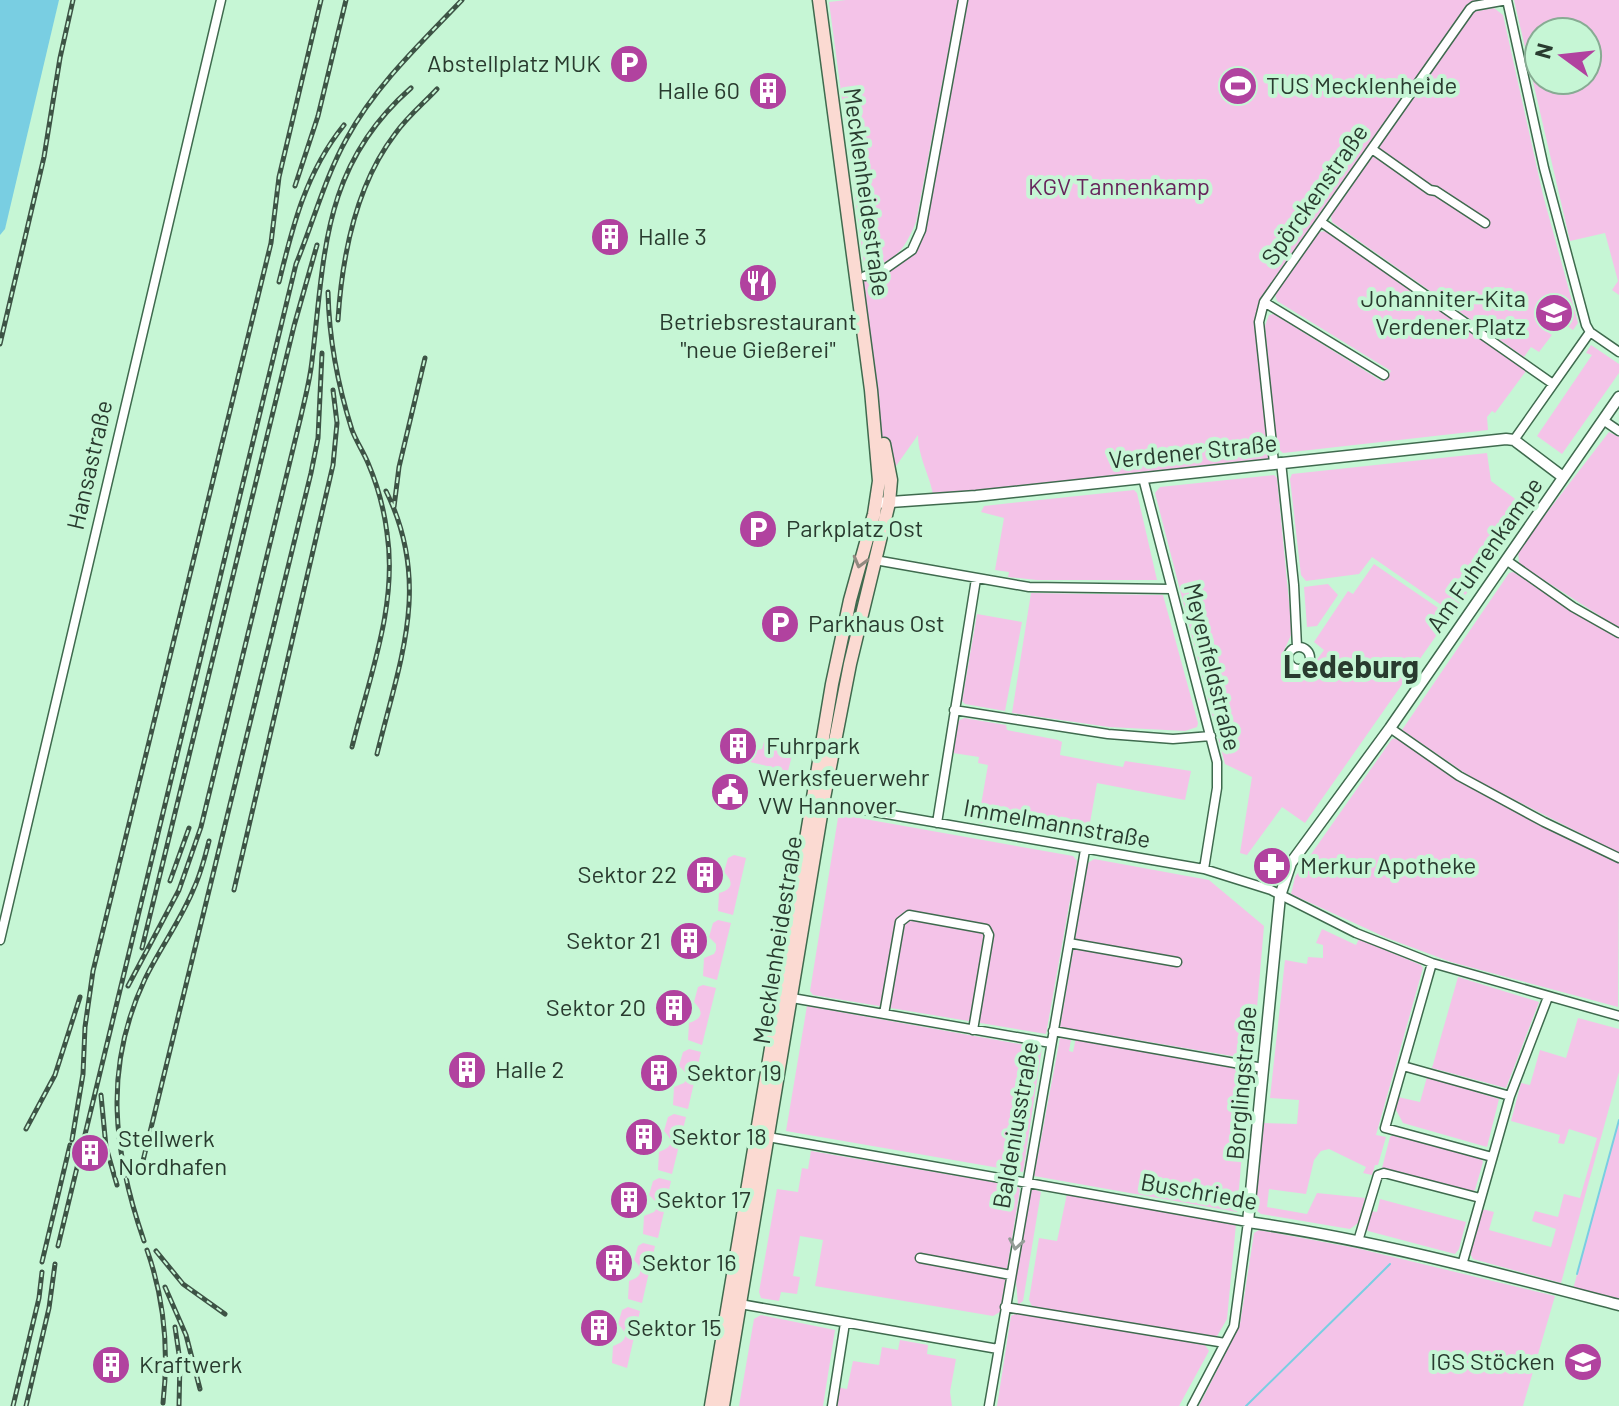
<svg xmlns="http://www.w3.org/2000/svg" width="1619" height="1406" font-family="Barlow,sans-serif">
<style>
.green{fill:#f4c3e8;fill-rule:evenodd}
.water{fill:#79cee2}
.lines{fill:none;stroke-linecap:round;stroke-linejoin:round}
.stream{stroke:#79cee2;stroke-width:2}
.minor-casing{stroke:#3f6a4e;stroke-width:11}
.tertiary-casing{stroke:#3f6a4e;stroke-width:13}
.secondary-casing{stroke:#3f6a4e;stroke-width:15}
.minor{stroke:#fff;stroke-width:8}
.tertiary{stroke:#fff;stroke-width:10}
.secondary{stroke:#fbdad2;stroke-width:12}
.rail-casing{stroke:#3d5345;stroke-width:5}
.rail{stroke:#c6f6d5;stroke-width:2;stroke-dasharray:6;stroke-linecap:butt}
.oneway{stroke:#928a80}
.oneway2{stroke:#949d97}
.labels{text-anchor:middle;stroke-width:8;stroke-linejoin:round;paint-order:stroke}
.poi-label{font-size:24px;fill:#293b2f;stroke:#c6f6d5;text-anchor:start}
.park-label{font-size:24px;fill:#67255c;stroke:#c6f6d5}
.street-label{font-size:24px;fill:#293b2f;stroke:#c6f6d5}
.district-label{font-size:32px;font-weight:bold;fill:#293b2f;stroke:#c6f6d5}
</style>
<rect width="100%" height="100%" fill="#c6f6d5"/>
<path class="green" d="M 846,0 L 958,0 L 916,222 C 904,251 895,261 865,271 L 829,2 Z
M 963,0 L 1507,0 L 1474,6 L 1260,314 L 1274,463 L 934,499 C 931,477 918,458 918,435 L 896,466 L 889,468 L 871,390 L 855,277 L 874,274 L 912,250 L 921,231 Z
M 1514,0 L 1619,0 L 1619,295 L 1612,290 L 1618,281 L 1605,233 L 1570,241 ZM 1539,32 L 1587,32 L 1587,80 L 1539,80 Z
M 1494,8 L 1503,15 L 1543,195 L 1578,323 L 1573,330 L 1548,313 L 1539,326 L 1552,335 L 1539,352 L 1531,347 L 1524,357 L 1332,222 L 1331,216 L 1473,12 Z
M 1326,231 L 1526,371 L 1495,413 L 1492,411 L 1487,417 L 1488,430 L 1283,453 L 1276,447 L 1265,326 L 1269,315 L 1274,314 L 1383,382 L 1391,371 L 1277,301 L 1275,294 L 1319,232 Z
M 1591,345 L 1619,364 L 1619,373 L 1562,454 L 1537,436 L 1592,355 L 1586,353 Z
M 1609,432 L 1619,437 L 1619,628 L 1519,564 L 1518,550 Z
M 1487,453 L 1491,481 L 1526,507 L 1453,613 L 1372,557 L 1359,574 L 1306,581 L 1301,575 L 1290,479 L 1292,474 Z
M 1274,475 L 1277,478 L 1292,633 L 1282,655 L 1290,679 L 1305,676 L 1324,650 L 1314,642 L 1348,591 L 1353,594 L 1374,564 L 1450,616 L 1305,823 L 1282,807 L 1247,855 L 1240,853 L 1252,777 L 1225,764 L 1155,493 L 1160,487 Z
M 1134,490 L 1137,493 L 1157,580 L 1037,580 L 1008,577 L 1009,572 L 995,570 L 1004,518 L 981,512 L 984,506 Z
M 1513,572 L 1619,638 L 1619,853 L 1472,778 L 1402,730 L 1509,573 Z
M 1328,584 L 1338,595 L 1317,626 L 1307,627 L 1304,587 Z
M 1031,593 L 1163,595 L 1198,723 L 1197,727 L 1185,731 L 1109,727 L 1012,713 Z
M 977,614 L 1022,622 L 1005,711 L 965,704 L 962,701 Z
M 964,718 L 1006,725 L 1007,730 L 1058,740 L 1062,742 L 1060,755 L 1123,767 L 1125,761 L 1191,771 L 1185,800 L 1097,783 L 1087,840 L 978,822 L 988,765 L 978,763 L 979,757 L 953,753 L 958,721 Z
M 765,738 L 796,740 L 788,771 L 750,762 L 753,751 L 762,749 Z
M 1397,738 C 1468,787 1542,825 1619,862 L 1618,1007 L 1451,962 L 1387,938 L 1291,894 L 1295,877 L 1392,739 Z
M 842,815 L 1073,856 L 1077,861 L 1046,1034 L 813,995 L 810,991 L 838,818 Z
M 734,855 L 746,858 L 733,915 L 718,911 L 719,893 C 733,889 734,882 724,872 L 728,858 Z
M 1094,859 L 1209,880 L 1264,926 L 1253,1054 L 1250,1059 L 1060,1027 L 1088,863 Z
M 718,920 L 731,923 L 717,980 L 703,976 L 704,958 L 714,954 L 716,950 L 716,944 L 709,937 L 713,923 Z
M 1322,929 L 1356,945 L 1359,939 L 1421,965 L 1423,968 L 1376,1135 L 1386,1137 L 1378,1165 L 1375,1165 L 1372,1175 L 1363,1173 L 1366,1167 L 1329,1149 L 1321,1151 L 1314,1160 L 1306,1194 L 1269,1189 L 1267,1207 L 1307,1214 L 1317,1193 L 1365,1198 L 1358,1223 L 1350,1229 L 1261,1214 L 1256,1210 L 1255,1205 L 1263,1123 L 1297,1124 L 1299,1100 L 1270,1098 L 1285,960 L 1307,964 L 1308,957 L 1323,958 L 1323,945 L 1316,943 Z
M 1458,977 L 1539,1002 L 1506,1088 L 1432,1068 Z
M 703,985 L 716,988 L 702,1045 L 688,1040 L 689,1023 C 703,1018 704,1012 694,1002 L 698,987 Z
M 807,1006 L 1042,1048 L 1023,1172 L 786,1131 Z
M 1578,1018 L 1619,1029 L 1619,1072 L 1561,1283 L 1473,1259 L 1470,1253 L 1482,1209 L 1494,1212 L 1489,1230 L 1551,1247 L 1556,1229 L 1532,1221 L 1535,1211 L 1558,1217 L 1564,1194 L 1580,1198 L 1597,1138 L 1569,1129 L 1564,1144 L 1558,1143 L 1560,1135 L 1511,1121 L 1521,1083 L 1530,1085 L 1540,1050 L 1566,1058 Z
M 1060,1038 L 1071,1040 L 1069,1051 L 1073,1052 L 1076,1038 L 1249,1070 L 1237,1212 L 1034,1176 Z
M 689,1049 L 701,1052 L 688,1109 L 673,1105 L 674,1087 L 684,1083 L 687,1079 L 686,1073 L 679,1066 L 683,1052 Z
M 1427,1077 L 1499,1099 L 1487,1147 L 1403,1123 L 1395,1108 L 1398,1097 L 1420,1102 Z
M 674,1114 L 686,1117 L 672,1174 L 658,1170 L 659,1152 C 673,1147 674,1141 664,1131 L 668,1117 Z
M 1619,1120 L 1619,1305 L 1572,1293 Z
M 1394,1134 L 1481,1157 L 1483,1162 L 1475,1190 L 1472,1192 L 1382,1168 L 1390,1137 Z
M 811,1151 L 1017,1186 L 1020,1189 L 1000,1312 L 993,1316 L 815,1286 L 823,1240 L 800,1236 L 793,1276 L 800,1277 L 797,1294 L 781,1292 L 779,1301 L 761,1298 L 759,1292 L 777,1189 L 798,1192 L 802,1168 L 808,1169 Z
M 659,1178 L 671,1181 L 658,1238 L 643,1234 L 644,1216 L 654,1212 L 657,1208 L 656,1202 L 649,1195 L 653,1181 Z
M 1031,1188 L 1041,1192 L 1023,1301 L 1018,1305 L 1015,1267 L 1028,1192 Z
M 1067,1194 L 1236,1224 L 1227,1319 L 1216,1338 L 1032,1306 L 1029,1300 L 1039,1238 L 1057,1241 Z
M 1380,1199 L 1466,1222 L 1459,1249 L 1455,1254 L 1368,1231 L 1366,1228 L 1370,1211 L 1377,1212 Z
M 1259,1230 L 1356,1248 L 1555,1296 L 1523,1406 L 1199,1406 L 1240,1324 L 1254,1233 Z
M 643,1243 L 655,1246 L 642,1303 L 628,1299 L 629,1281 C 642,1277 644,1270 634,1260 L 638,1246 Z
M 628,1307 L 640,1311 L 627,1368 L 612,1363 L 613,1346 C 627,1341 629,1335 618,1324 L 622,1310 Z
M 1018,1312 L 1205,1345 L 1209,1351 L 1179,1406 L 997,1406 L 1011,1316 Z
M 761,1315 L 835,1330 L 823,1406 L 739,1406 L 754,1319 Z
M 900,1340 L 928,1345 L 927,1354 L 956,1359 L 950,1392 L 952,1406 L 833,1406 L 836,1387 L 847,1389 L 853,1361 L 879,1365 L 882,1347 L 898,1350 Z"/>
<path class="water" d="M 0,0 L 59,0 L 5,229 L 0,235 Z"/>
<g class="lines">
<path class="stream" d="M 1577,1274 L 1619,1120
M 1369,1285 L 1390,1264
M 1246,1406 L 1368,1286"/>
<g class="minor-casing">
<path id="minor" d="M 1507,0 L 1544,168 L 1586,325 L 1590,332 L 1619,352
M 1372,149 L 1430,190 L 1436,191 L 1485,223
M 1321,222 L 1553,384
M 865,276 L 882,271 L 912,250 L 921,230 L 963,0
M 1264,302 L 1384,375
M 1603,420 L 1619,431
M 1514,440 L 1590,332
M 1281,462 L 1294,585 L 1297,647
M 1274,463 L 1259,322 L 1264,302 L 1470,9 L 1474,6 L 1507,0
M 1143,478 L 1217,762 L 1217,788 L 1204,869
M 875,560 L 1029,587 L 1171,589
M 1506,560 L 1573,607 L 1619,633
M1288 658a11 11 0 1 1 22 0a11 11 0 1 1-22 0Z
M 954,710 L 1108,734 L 1173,739 L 1211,736
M 1390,728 L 1459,776 L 1544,822 L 1619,858
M 823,803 L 1204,869 L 1271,890 L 1356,933 L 1432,963 L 1619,1016
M 937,823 L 976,579
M 0,940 L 221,0
M 1069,943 L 1177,962
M 1432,963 L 1385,1128 L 1492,1157
M 792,998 L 1051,1043
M 884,1014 L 900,922 L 909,915 L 986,929 L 989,935 L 973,1030
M 1053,1031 L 1263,1068
M 1403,1066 L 1510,1096
M 768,1137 L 1248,1222 L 1234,1326 L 1192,1406
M 1358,1241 L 1378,1175 L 1384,1173 L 1480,1198
M 920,1258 L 1011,1275
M 1462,1265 L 1510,1096 L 1548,997
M 740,1304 L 998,1349
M 1005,1307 L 1225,1343
M 832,1406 L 845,1323
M 989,1406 L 1085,850"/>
</g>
<g class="tertiary-casing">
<path id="tertiary" d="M 1619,397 L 1390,728 L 1291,863 L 1280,896 L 1248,1222 C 1374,1240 1496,1273 1619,1305
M 876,503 L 976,496 L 1506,439 L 1514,440 L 1563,477"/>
</g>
<g class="secondary-casing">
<path id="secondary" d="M 711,1406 L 832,684 L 850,600 L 874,514 L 879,481 L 871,390 L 819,0
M 723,1406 L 823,803 L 850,664 L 889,503 L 891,480 L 884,444"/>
</g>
<use href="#minor" class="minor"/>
<use href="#tertiary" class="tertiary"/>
<use href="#secondary" class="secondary"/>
<g class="rail-casing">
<path id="rail" d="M 295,186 L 318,116 L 346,0
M 279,282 C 293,225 306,172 344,125
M 328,292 C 329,338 338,386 352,430 C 356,441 363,451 368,463 C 377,484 384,509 387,533 C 398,605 369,678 352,747
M 338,320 C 342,256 356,185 395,134 C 407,117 423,104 437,89
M 0,344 L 44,157 L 60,58 L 73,0
M 394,507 L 399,467 L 425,358
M 377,754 C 400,660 432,584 386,491
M 170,881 L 189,828
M 234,890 L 333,465 L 337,423 L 333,390
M 142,948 L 294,326 L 317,245
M 128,986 L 179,890 L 201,827 L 301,416 C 305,398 310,380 312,361 C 325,253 322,166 411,88
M 101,1095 L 106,1147 L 117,1185
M 26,1129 L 55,1075 L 80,997
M 72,1140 L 83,1074 L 85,1027 L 93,971 L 271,243 L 279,177 L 321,0
M 141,1169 L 311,473 L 318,438 L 322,353
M 144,1241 C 113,1151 103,1068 145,979 C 160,948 181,920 194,888 C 201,873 205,857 209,841
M 58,1246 L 296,264 C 313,223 325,177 347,138 C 376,85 421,43 462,0
M 147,1250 C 165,1301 169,1350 163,1403
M 156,1251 L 183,1284 L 225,1314
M 42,1262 L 70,1145
M 165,1287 L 186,1335 L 200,1389
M 175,1327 L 180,1361 L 179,1406
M 13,1406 L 39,1298 L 42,1272
M 26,1406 L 49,1308 L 55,1264"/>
</g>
<use href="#rail" class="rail"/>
</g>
<defs><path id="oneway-chevron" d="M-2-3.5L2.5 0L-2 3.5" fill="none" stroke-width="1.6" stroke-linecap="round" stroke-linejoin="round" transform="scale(2)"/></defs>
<use class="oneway" href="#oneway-chevron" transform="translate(860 562) rotate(105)"/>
<use class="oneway2" href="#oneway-chevron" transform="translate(1016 1244) rotate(100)"/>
<defs>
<g id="parking-disc" transform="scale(2)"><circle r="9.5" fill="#b1429f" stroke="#c6f6d5"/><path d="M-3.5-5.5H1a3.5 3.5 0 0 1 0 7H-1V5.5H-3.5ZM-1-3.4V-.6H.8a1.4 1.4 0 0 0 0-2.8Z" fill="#fff"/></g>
<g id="stadium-disc" transform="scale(2)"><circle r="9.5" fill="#b1429f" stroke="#c6f6d5"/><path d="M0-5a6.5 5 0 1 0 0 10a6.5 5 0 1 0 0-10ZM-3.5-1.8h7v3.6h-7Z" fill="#fff"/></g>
<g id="building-disc" transform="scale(2)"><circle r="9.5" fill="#b1429f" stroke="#c6f6d5"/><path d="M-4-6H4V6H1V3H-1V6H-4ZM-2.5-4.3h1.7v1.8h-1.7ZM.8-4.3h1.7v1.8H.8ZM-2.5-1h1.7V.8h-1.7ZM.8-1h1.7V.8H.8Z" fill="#fff"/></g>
<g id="restaurant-disc" transform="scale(2)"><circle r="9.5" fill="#b1429f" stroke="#c6f6d5"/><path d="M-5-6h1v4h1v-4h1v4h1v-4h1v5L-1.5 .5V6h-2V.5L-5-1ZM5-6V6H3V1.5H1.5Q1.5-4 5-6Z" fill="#fff"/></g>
<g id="school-disc" transform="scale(2)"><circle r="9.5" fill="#b1429f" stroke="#c6f6d5"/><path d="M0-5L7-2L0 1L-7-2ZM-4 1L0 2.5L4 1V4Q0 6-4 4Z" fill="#fff"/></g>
<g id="civic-disc" transform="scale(2)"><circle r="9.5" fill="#b1429f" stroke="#c6f6d5"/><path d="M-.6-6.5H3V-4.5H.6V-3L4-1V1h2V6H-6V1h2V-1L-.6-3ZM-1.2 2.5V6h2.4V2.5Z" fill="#fff"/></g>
<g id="pharmacy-disc" transform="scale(2)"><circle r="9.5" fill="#b1429f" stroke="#c6f6d5"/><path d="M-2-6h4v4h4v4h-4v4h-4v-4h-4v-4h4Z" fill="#fff"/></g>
</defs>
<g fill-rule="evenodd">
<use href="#parking-disc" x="629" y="64"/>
<use href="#stadium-disc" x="1238" y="86"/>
<use href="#building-disc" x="768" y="91"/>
<use href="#building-disc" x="610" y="237"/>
<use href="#restaurant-disc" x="758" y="283"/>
<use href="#school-disc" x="1554" y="313"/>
<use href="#parking-disc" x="758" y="529"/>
<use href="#parking-disc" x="780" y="624"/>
<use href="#building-disc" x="738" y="746"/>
<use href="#civic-disc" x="730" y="792"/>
<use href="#pharmacy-disc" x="1272" y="866"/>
<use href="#building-disc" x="705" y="875"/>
<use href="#building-disc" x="689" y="941"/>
<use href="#building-disc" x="674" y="1008"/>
<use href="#building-disc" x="467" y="1070"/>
<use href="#building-disc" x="659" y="1073"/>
<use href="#building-disc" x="644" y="1137"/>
<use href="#building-disc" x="90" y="1153"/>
<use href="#building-disc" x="629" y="1200"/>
<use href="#building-disc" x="614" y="1263"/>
<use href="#building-disc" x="599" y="1328"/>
<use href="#school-disc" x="1583" y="1362"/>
<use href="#building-disc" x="111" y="1365"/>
</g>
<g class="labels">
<g class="poi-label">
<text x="601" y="72" text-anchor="end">Abstellplatz MUK</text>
<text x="1266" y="94">TUS Mecklenheide</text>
<text x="740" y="99" text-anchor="end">Halle 60</text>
<text x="638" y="245">Halle 3</text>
<text x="1526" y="307" text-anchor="end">Johanniter-Kita<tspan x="1526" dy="28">Verdener Platz</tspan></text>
<text x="758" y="330" text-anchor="middle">Betriebsrestaurant<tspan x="758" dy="28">"neue Gießerei"</tspan></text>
<text x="786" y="537">Parkplatz Ost</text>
<text x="808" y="632">Parkhaus Ost</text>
<text x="766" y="754">Fuhrpark</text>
<text x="758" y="786">Werksfeuerwehr<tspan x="758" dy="28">VW Hannover</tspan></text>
<text x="1300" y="874">Merkur Apotheke</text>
<text x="677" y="883" text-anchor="end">Sektor 22</text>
<text x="661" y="949" text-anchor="end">Sektor 21</text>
<text x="646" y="1016" text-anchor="end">Sektor 20</text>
<text x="495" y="1078">Halle 2</text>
<text x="687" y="1081">Sektor 19</text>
<text x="672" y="1145">Sektor 18</text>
<text x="118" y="1147">Stellwerk<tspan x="118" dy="28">Nordhafen</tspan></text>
<text x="657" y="1208">Sektor 17</text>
<text x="642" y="1271">Sektor 16</text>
<text x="627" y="1336">Sektor 15</text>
<text x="1555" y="1370" text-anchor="end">IGS Stöcken</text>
<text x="139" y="1373">Kraftwerk</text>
</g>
<g class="park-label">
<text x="1119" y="195">KGV Tannenkamp</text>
</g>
<g class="street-label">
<text transform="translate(866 192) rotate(82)" y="8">Mecklenheidestraße</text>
<text transform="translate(1315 195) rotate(-55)" y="8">Spörckenstraße</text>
<text transform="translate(1193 452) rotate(-6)" y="8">Verdener Straße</text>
<text transform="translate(90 465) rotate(-77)" y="8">Hansastraße</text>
<text transform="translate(1485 555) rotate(-55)" y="8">Am Fuhrenkampe</text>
<text transform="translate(1212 667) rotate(76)" y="8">Meyenfeldstraße</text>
<text transform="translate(1057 824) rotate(10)" y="8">Immelmannstraße</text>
<text transform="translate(778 940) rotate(-81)" y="8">Mecklenheidestraße</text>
<text transform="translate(1242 1083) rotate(-85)" y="8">Borglingstraße</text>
<text transform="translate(1016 1125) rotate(-80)" y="8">Baldeniusstraße</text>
<text transform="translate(1199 1192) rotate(10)" y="8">Buschriede</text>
</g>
<g class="district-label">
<text x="1351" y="678">Ledeburg</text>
</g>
</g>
<g transform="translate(1563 56) rotate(285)"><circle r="38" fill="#c6f6d5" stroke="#87ab93" stroke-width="2"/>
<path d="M0-6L14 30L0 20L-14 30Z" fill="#b1429f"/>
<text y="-12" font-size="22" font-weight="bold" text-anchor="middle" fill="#293b2f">N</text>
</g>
</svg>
